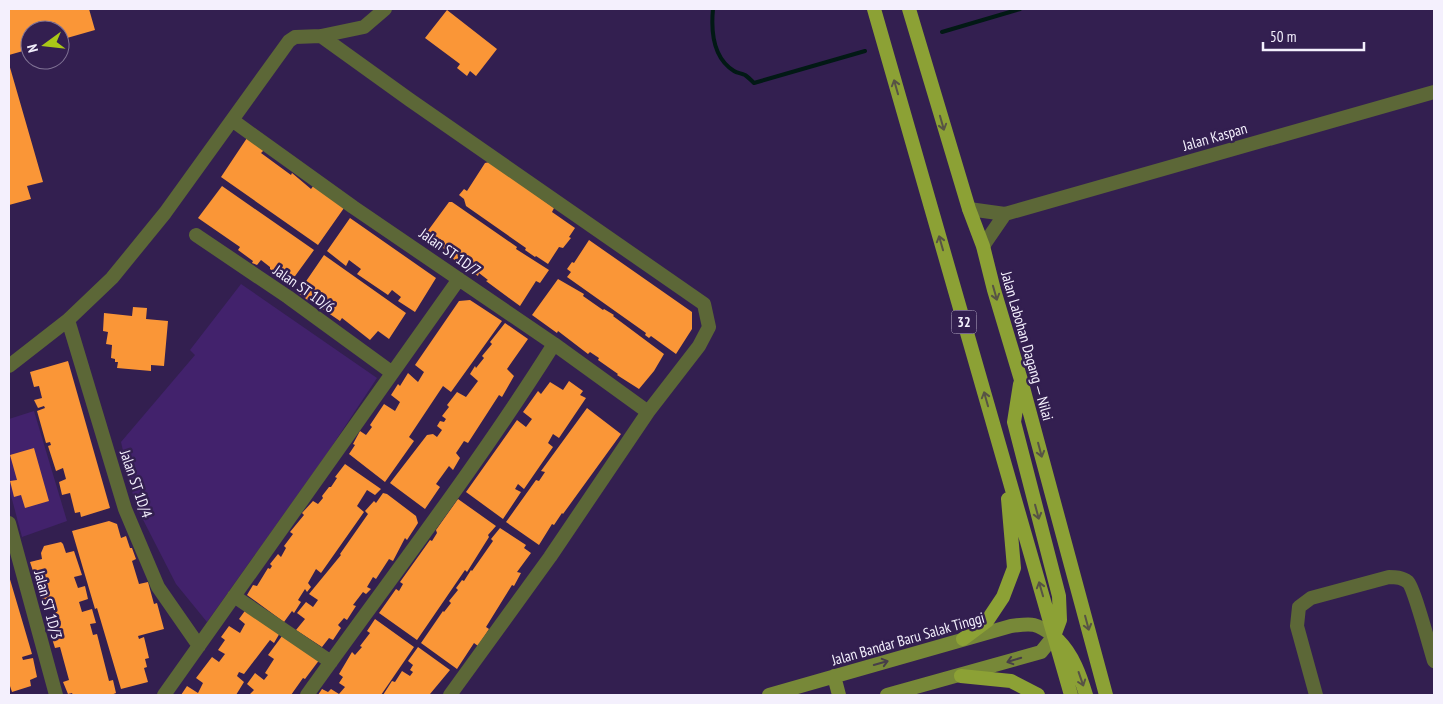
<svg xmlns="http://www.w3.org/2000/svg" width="1443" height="704" font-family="'PT Sans Narrow',sans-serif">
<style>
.green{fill:#42226c}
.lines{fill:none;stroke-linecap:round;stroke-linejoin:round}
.stream{stroke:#021915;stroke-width:4}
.building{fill:#fa9637}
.minor{stroke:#5c6737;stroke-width:14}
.secondary{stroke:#778838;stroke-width:14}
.primary{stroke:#8ca135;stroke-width:14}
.oneway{stroke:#575345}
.oneway2{stroke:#473e49}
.labels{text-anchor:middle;stroke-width:5;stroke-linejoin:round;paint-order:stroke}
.shield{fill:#331f50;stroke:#bab1c9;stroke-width:1}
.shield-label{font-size:14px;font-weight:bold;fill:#f4f0fd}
.street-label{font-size:15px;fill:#f4f0fd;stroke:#331f50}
</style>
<rect width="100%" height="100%" fill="#331f50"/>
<path class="green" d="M 241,284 L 377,378 L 330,449 L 207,622 L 176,584 L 135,504 L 121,442 L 195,355 L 190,350 Z
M 34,411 L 67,521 L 22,537 L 9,488 L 9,419 Z"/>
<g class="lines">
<path class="stream" d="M 713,9 C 711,30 713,58 734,71 C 737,73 741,73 745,75 C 748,77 751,80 754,83 L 865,51
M 942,32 L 1020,9"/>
</g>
<path class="building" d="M 9,9 L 89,9 L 95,30 L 60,40 L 60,30 L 30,30 L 30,49 L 9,55 Z
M 447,10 L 497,49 L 476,76 L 470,71 L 467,76 L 457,68 L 460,64 L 425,38 Z
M 9,64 L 43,182 L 27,186 L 31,199 L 9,205 Z
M 247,138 L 264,150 L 261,153 L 291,175 L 292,173 L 311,189 L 314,185 L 344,208 L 318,245 L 221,177 Z
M 490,162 L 554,208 L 552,212 L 575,228 L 569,237 L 571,238 L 563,248 L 559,247 L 548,264 L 536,256 L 535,257 L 525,250 L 526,248 L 466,206 L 464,199 L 459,195 L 464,189 L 467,191 L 485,163 Z
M 222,186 L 314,250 L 290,283 L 270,269 L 270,267 L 261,260 L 257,265 L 252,263 L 253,261 L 238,250 L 240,247 L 198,218 Z
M 449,202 L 452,202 L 517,247 L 516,249 L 549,270 L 540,283 L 536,281 L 520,306 L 486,281 L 488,280 L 479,273 L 478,276 L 446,254 L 447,251 L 438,244 L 435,248 L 425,241 L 430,234 L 427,232 Z
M 350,218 L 436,278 L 415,312 L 398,301 L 401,297 L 392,290 L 388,295 L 357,274 L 361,269 L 349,260 L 346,266 L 327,251 Z
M 589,240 L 692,312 L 692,329 L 676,354 L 651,336 L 649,338 L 645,335 L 646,333 L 567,277 L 571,272 L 567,269 L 572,262 L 574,263 Z
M 324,255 L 406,313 L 389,339 L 378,331 L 370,340 L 342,318 L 340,321 L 318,306 L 320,303 L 311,297 L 309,301 L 298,293 Z
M 558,279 L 584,294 L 583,296 L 603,310 L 604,309 L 614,315 L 613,316 L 664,354 L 654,371 L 639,389 L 617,375 L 618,374 L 598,360 L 599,358 L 590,352 L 588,354 L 558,331 L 557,333 L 532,315 Z
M 470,300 L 502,321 L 451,392 L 443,386 L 409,437 L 414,441 L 385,482 L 349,454 L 355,445 L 353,444 L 360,431 L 366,435 L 372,427 L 370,425 L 384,404 L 395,411 L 400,402 L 391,395 L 398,384 L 400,386 L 408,373 L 418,382 L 424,372 L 415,365 L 459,301 Z
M 133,307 L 147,308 L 146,319 L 168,321 L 164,366 L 151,365 L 151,371 L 117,368 L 118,362 L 115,362 L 115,359 L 111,358 L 112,345 L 106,344 L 108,332 L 103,331 L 104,313 L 132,316 Z
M 505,323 L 528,339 L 507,369 L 514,376 L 502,397 L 499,395 L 468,443 L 464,441 L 456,453 L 460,458 L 453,470 L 449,466 L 436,484 L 440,487 L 425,509 L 390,483 L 427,435 L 433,434 L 437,437 L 442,430 L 437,426 L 440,421 L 444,422 L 446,419 L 442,416 L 449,407 L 447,405 L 457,392 L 466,397 L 478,381 L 470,374 L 475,366 L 476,368 L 484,358 L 482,356 L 492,344 L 490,342 Z
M 68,361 L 110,508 L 81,517 L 80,512 L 75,513 L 70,493 L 62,495 L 59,482 L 66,479 L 63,468 L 56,471 L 48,446 L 51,445 L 50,442 L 46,443 L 37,411 L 45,408 L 44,406 L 38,408 L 34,400 L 42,398 L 39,386 L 34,387 L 30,372 Z
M 569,381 L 583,391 L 580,395 L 586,398 L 559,438 L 553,434 L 548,443 L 553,447 L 524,489 L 518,484 L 515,489 L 521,492 L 503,519 L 466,492 L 517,420 L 526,427 L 532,419 L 523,412 L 538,391 L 541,394 L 550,382 L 563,390 Z
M 587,408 L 621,434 L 563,514 L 562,513 L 554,525 L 552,524 L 539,545 L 506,522 L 536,480 L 539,481 L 545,472 L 541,471 Z
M 34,448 L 49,501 L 25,508 L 21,495 L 14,497 L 10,481 L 17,480 L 10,455 Z
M 345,464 L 381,489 L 375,495 L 367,490 L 357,506 L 364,512 L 321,573 L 316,569 L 308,583 L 311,587 L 307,592 L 305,589 L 298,600 L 301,602 L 294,613 L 292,611 L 284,622 L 247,595 L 253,585 L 257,586 L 268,568 L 270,569 L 272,566 L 270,564 L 278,554 L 281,557 L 286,548 L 284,546 L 293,534 L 290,532 L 304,515 L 302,513 L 313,501 L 318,504 L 323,498 L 322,496 L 329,487 L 331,487 L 337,478 L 335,477 Z
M 383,493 L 387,494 L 416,516 L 418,523 L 407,540 L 405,538 L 393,561 L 389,559 L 376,579 L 373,577 L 367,587 L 371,589 L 366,594 L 363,592 L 353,605 L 356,606 L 347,620 L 344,618 L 338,625 L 341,628 L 333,640 L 329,638 L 322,647 L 296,630 L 305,619 L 297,613 L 306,602 L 313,607 L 318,600 L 309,594 L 341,555 L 340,554 L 368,514 L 365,511 L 374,501 L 376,503 Z
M 458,499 L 496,526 L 488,535 L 489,537 L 467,572 L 465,570 L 417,640 L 379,613 L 396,589 L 399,591 L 403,584 L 400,582 L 430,540 L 432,541 L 437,533 L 436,530 Z
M 109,521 L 117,524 L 121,538 L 126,536 L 130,548 L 132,548 L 136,559 L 132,561 L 139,584 L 148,582 L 154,604 L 157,603 L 164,629 L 138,636 L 139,639 L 144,637 L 149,658 L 145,659 L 147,667 L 144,668 L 148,682 L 121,689 L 97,608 L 95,609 L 72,531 Z
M 500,528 L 526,545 L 524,548 L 531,553 L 517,572 L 521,573 L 514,586 L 512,585 L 486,627 L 489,629 L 478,646 L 474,643 L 457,669 L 421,643 L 443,611 L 444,612 L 451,603 L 449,601 L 458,590 L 456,588 L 462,580 L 464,581 L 471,570 L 472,571 L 493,541 L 491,539 Z
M 61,542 L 63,544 L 66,553 L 74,551 L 82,575 L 74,577 L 78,588 L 85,586 L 88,599 L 79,602 L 82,612 L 92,609 L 96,623 L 90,624 L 93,635 L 97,634 L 109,681 L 113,680 L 116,693 L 111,695 L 73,695 L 72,693 L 68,694 L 63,682 L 69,680 L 60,647 L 55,648 L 47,623 L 58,620 L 54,608 L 46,611 L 30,562 L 42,559 L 41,553 L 44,546 Z
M 9,576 L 32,654 L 22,657 L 23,660 L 33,658 L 37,677 L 30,680 L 31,686 L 12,692 L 9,683 Z
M 247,608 L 281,631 L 274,643 L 270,640 L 244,674 L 239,672 L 237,676 L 244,682 L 236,695 L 181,695 L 187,686 L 198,693 L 203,683 L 196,678 L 212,657 L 219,662 L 225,654 L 218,650 L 225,640 L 221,637 L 229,626 L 240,633 L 245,624 L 239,619 Z
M 375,619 L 414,647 L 381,695 L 318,695 L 322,689 L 328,692 L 331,689 L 339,694 L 345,687 L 339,683 L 343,677 L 339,674 L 352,652 L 355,655 L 362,647 L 360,646 L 370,633 L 367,631 Z
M 285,632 L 320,659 L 305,679 L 303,678 L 291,695 L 249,695 L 254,690 L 247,684 L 255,673 L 264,680 L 268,675 L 265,673 L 274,659 L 268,655 Z
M 418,647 L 450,670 L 430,694 L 432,695 L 383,695 L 392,681 L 395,682 L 402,671 L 410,676 L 413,672 L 410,670 L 413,665 L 408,661 Z"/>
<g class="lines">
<path class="minor" d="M 321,36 L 410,100 L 704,304 L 709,327 L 699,346 L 648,412 L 550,557 L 450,695
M 232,120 L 353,207 L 554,344 L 648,412
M 969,209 L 1005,214 L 1434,92
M 196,235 L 288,297 L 391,372
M 983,246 L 1005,214
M 68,320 L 125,509 L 158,587 L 199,646
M 9,366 L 68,320 L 112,278 L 165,213 L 289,41 L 295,37 L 321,36 L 364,27 L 385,9
M 9,523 L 56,695
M 234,596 L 331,662
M 164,695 L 459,279
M 307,695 C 390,579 478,465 554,344
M 1316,695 L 1297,626 L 1299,607 L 1311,598 L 1389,577 C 1395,577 1402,577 1408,582 C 1414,588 1430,648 1434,661"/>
<path class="secondary" d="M 834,676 L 839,695
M 769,695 L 1011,626 C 1033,623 1036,623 1054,636 L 1041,652 L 887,695"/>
<path class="primary" d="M 874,9 L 1071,695
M 909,9 L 969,209 L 983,246 L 994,290 L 1021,380 L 1106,695
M 1020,384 L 1014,422 L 1059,596 L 1060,620 L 1054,636
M 963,639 L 987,621 L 1003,597 L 1014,568 L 1008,499
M 1058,640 C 1073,655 1080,675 1086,695
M 961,676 L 1011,681 L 1038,695"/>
</g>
<defs><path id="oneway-shaft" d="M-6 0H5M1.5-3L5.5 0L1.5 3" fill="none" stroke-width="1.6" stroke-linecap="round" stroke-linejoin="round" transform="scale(1.25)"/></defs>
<g class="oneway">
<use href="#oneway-shaft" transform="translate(896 87) rotate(-106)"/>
<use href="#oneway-shaft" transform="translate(942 123) rotate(74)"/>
<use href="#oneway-shaft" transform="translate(941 243) rotate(-106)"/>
<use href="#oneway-shaft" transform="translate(995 293) rotate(74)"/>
<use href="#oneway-shaft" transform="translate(986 399) rotate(-106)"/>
<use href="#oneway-shaft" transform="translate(1040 450) rotate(75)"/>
<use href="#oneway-shaft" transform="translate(1037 512) rotate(75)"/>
<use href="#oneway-shaft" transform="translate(1041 589) rotate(-106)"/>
<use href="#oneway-shaft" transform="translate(1087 623) rotate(75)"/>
<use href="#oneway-shaft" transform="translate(1081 679) rotate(71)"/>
</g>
<g class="oneway2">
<use href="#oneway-shaft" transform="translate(1014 660) rotate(163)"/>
<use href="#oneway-shaft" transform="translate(881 663) rotate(-16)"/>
</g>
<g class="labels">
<rect class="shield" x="951.5" y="310.5" width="25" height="23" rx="4"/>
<g class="shield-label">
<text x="964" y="327">32</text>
</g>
<g class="street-label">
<text transform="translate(1215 137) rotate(-16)" y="5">Jalan Kaspan</text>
<text transform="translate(450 252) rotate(35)" y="5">Jalan ST 1D/7</text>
<text transform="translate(304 289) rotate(35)" y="5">Jalan ST 1D/6</text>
<text transform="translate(1027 346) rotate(74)" y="5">Jalan Labohan Dagang ‒ Nilai</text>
<text transform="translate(136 484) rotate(71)" y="5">Jalan ST 1D/4</text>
<text transform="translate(48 605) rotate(75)" y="5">Jalan ST 1D/3</text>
<text transform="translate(908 639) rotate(-16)" y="5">Jalan Bandar Baru Salak Tinggi</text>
</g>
</g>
<rect width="1443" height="704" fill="none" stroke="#f4f0fd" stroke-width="20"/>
<g transform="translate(45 45) rotate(255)"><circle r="24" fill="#331f50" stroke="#807395"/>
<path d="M0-4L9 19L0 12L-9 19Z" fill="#aac717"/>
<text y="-8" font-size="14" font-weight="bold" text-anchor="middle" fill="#f4f0fd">N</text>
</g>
<path d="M1263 42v8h101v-8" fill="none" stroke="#f4f0fd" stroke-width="2.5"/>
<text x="1270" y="42" font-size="15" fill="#f4f0fd" stroke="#331f50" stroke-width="4" paint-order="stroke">50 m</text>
</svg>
